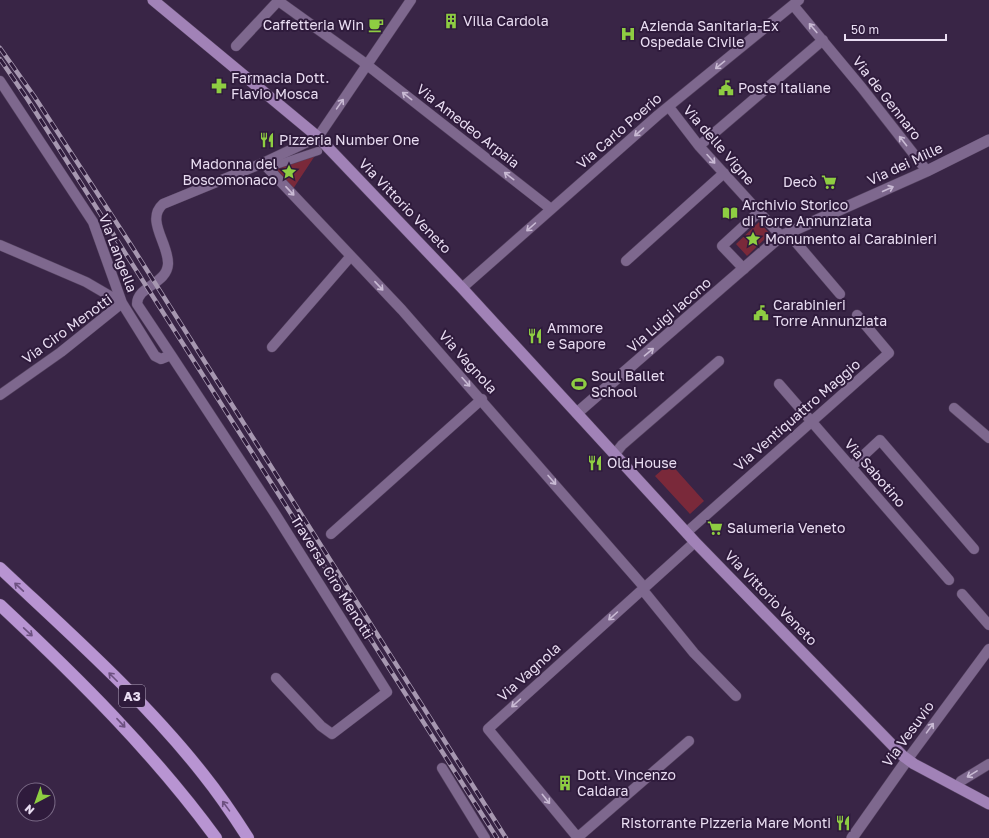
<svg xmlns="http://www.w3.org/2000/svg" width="989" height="838" font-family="'Golos Text',sans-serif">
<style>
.green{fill:#7a293a}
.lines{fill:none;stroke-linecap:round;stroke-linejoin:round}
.pedestrian-casing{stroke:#54425f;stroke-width:9}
.minor-casing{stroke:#54425f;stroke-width:11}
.tertiary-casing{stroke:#54425f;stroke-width:12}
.primary-casing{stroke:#54425f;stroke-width:12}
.motorway-casing{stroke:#54425f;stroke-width:13}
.pedestrian{stroke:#7e688e;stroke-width:8}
.minor{stroke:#7e688e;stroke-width:10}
.tertiary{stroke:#7e688e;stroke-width:11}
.primary{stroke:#a182b7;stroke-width:11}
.motorway{stroke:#b894d2;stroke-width:12}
.rail-casing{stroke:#a697b0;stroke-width:4.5}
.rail{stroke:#2f1b3c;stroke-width:3;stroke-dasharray:9;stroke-linecap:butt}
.oneway{stroke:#c9bad4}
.oneway2{stroke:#6d5180}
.labels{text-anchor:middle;stroke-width:4;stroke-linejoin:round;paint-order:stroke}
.shield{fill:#2f1b3c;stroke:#b1a3bb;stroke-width:1}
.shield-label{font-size:13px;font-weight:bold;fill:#e9ddf2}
.poi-label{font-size:14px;fill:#e9ddf2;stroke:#2f1b3c;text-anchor:start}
.street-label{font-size:14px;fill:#e9ddf2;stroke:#2f1b3c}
</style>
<rect width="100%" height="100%" fill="#392546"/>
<path class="green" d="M 314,148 L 318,151 L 293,189 L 273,166 L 273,163 Z
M 759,222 L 770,234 L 747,256 L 736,244 Z
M 670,463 L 704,501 L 690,514 L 655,476 Z"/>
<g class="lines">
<g class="pedestrian-casing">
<path id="pedestrian" d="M 273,166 L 318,151"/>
</g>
<g class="minor-casing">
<path id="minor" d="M 277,0 L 362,61 L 551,209
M 793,5 L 862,88 L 927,171
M 236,46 L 278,1
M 0,81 L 93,222 L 122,303 L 86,282 L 0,245
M 669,107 L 699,146 L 781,236
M 699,146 L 823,40
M 263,163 L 402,310 L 644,587
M 788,233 L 840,294
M 626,261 L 724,173
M 744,269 L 722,246 L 759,212
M 462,288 L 658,115 L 799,0
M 272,347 L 351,256
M 171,355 L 274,512 L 387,692 L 332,734 L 321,726 L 276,678
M 779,384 L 949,580
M 0,395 L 61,352 L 122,303 L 155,356 L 161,359 L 171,355 L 137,304 C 137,286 167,284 168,264 C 169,244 145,220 163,204 L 263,163 L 318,137 L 411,0
M 954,408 L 989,438
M 615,454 L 622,445 L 719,361
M 851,467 L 880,440 L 974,549
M 687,532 L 889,353 L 857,315
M 331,534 L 482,399
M 642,589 L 694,653 L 736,696
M 962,594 L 989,625
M 907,760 L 989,649
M 442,768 L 485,838
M 957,787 L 961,781 L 989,764
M 577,838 L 689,741
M 578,838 L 488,729 L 695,542"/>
</g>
<g class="tertiary-casing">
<path id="tertiary" d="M 577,413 L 781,236 L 927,171 L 989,140
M 852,838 L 907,760"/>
</g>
<g class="primary-casing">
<path id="primary" d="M 153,0 L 318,137 L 462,288 L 695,542 L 903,756 L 914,764 L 989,804"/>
</g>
<g class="motorway-casing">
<path id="motorway" d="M 0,568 C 69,633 144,699 203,774 C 219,794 234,816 248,838
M 0,605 C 78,678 153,752 216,838"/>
</g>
<use href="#pedestrian" class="pedestrian"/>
<use href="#minor" class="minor"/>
<use href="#tertiary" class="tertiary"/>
<use href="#primary" class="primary"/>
<use href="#motorway" class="motorway"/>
<g class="rail-casing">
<path id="rail" d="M 0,48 L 34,96 L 131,245 L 506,838
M 0,59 L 28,100 L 497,838"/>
</g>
<use href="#rail" class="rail"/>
</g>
<defs><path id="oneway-shaft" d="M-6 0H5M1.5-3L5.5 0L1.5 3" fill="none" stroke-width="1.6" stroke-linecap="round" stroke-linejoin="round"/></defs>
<g class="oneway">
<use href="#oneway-shaft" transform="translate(813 28) rotate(-130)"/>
<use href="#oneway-shaft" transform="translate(720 65) rotate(141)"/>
<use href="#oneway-shaft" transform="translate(407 96) rotate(-142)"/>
<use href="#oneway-shaft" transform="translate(340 104) rotate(-55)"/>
<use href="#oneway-shaft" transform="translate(639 132) rotate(139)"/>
<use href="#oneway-shaft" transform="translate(903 141) rotate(-128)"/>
<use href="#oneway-shaft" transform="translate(711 159) rotate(48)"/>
<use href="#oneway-shaft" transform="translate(509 176) rotate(-142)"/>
<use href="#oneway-shaft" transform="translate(888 189) rotate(-24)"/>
<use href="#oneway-shaft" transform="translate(290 191) rotate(47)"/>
<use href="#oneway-shaft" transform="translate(531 227) rotate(138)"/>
<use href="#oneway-shaft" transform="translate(379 286) rotate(47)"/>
<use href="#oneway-shaft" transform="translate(649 352) rotate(-40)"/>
<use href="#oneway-shaft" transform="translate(466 382) rotate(48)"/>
<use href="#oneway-shaft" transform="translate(552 480) rotate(49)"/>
<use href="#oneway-shaft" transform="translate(613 616) rotate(138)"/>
<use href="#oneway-shaft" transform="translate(516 703) rotate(138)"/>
<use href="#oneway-shaft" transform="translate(930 728) rotate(-54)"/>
<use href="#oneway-shaft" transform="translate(972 774) rotate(148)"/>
<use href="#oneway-shaft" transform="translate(546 799) rotate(51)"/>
</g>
<g class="oneway2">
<use href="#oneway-shaft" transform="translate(19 587) rotate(-137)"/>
<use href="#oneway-shaft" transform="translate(28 632) rotate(43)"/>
<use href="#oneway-shaft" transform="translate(113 677) rotate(-135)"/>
<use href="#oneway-shaft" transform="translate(121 723) rotate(47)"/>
<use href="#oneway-shaft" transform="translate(226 806) rotate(-126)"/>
</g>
<defs>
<g id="building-bare" transform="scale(1.2)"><path d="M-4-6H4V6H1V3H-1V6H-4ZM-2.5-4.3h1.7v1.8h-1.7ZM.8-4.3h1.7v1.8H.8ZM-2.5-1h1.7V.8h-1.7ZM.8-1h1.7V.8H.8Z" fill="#8ecd42" stroke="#2f1b3c" stroke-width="2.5" paint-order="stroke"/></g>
<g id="cafe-bare" transform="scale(1.2)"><path d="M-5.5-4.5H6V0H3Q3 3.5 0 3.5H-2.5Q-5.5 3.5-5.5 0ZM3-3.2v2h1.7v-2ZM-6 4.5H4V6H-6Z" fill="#8ecd42" stroke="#2f1b3c" stroke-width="2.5" paint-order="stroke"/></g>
<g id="hospital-bare" transform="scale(1.2)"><path d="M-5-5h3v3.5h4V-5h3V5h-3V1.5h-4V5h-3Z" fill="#8ecd42" stroke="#2f1b3c" stroke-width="2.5" paint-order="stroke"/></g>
<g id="pharmacy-bare" transform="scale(1.2)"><path d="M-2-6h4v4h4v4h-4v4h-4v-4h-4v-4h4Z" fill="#8ecd42" stroke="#2f1b3c" stroke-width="2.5" paint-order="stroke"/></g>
<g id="civic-bare" transform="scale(1.2)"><path d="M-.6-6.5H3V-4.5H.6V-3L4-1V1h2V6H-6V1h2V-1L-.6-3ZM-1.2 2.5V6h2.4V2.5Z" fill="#8ecd42" stroke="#2f1b3c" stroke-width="2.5" paint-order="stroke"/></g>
<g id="restaurant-bare" transform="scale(1.2)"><path d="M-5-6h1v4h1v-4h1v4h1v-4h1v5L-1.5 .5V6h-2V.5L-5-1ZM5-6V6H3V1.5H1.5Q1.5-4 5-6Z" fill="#8ecd42" stroke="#2f1b3c" stroke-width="2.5" paint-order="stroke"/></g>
<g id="sight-bare" transform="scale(1.2)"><path d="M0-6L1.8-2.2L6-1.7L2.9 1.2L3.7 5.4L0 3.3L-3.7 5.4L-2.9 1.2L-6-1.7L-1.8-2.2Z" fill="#8ecd42" stroke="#2f1b3c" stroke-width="2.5" paint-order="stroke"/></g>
<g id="supermarket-bare" transform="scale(1.2)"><path d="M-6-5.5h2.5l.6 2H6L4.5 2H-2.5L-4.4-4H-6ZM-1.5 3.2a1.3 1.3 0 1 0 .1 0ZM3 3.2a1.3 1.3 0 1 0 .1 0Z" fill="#8ecd42" stroke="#2f1b3c" stroke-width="2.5" paint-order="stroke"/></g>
<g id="library-bare" transform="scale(1.2)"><path d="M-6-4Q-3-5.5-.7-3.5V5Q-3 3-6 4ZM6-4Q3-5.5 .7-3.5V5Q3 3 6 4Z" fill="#8ecd42" stroke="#2f1b3c" stroke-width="2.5" paint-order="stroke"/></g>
<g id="stadium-bare" transform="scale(1.2)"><path d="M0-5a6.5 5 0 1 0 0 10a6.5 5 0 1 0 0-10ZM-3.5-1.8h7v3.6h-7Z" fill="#8ecd42" stroke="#2f1b3c" stroke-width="2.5" paint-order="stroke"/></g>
</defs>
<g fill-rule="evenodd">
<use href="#building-bare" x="451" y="21"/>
<use href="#cafe-bare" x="376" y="25"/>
<use href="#hospital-bare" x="628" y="34"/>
<use href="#pharmacy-bare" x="219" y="86"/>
<use href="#civic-bare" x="726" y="88"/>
<use href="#restaurant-bare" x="267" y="140"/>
<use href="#sight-bare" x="289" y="172"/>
<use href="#supermarket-bare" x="829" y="182"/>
<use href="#library-bare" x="730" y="213"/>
<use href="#sight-bare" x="753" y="239"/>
<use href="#civic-bare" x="761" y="313"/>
<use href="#restaurant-bare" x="535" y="336"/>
<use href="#stadium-bare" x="579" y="384"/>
<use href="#restaurant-bare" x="595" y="463"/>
<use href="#supermarket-bare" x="715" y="528"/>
<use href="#building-bare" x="565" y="783"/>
<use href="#restaurant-bare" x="843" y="823"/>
</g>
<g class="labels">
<rect class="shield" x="119" y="685" width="26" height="22" rx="3"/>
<g class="shield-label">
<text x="132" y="701">A3</text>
</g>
<g class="poi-label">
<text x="463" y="26">Villa Cardola</text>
<text x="364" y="30" text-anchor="end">Caffetteria Win</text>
<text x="640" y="31">Azienda Sanitaria-Ex<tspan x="640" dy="16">Ospedale Civile</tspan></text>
<text x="231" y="83">Farmacia Dott.<tspan x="231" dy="16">Flavio Mosca</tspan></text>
<text x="738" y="93">Poste Italiane</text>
<text x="279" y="145">Pizzeria Number One</text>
<text x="277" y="169" text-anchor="end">Madonna del<tspan x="277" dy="16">Boscomonaco</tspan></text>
<text x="817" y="187" text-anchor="end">Decò</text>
<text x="742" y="210">Archivio Storico<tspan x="742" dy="16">di Torre Annunziata</tspan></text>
<text x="765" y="244">Monumento ai Carabinieri</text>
<text x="773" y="310">Carabinieri<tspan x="773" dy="16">Torre Annunziata</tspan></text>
<text x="547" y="333">Ammore<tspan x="547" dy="16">e Sapore</tspan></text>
<text x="591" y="381">Soul Ballet<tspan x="591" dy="16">School</tspan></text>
<text x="607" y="468">Old House</text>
<text x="727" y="533">Salumeria Veneto</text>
<text x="577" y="780">Dott. Vincenzo<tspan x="577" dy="16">Caldara</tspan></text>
<text x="831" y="828" text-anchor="end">Ristorrante Pizzeria Mare Monti</text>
</g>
<g class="street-label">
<text transform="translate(887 98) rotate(52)" y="5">Via de Gennaro</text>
<text transform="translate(468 126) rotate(38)" y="5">Via Amedeo Arpaia</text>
<text transform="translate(619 131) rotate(-41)" y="5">Via Carlo Poerio</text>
<text transform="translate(719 145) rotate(49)" y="5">Via delle Vigne</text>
<text transform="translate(905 164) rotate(-25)" y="5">Via dei Mille</text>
<text transform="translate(405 206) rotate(46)" y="5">Via Vittorio Veneto</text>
<text transform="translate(118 253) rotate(69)" y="5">Via Langella</text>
<text transform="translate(669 315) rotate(-41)" y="5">Via Luigi Iacono</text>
<text transform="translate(67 329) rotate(-36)" y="5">Via Ciro Menotti</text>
<text transform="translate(468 362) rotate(48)" y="5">Via Vagnola</text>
<text transform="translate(797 415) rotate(-41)" y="5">Via Ventiquattro Maggio</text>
<text transform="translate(875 473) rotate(49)" y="5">Via Sabotino</text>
<text transform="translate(332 577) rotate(58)" y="5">Traversa Ciro Menotti</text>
<text transform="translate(771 598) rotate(46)" y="5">Via Vittorio Veneto</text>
<text transform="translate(529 672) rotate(-42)" y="5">Via Vagnola</text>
<text transform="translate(908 734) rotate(-54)" y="5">Via Vesuvio</text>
</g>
</g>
<g transform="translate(36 802) rotate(221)"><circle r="19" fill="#2f1b3c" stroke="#796985"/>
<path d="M0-3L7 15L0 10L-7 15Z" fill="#8ecd42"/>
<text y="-6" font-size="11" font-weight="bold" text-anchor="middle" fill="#e9ddf2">N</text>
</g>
<path d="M845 34v6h101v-6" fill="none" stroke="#e9ddf2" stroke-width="2"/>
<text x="851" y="34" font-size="12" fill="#e9ddf2" stroke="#2f1b3c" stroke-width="3" paint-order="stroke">50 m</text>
</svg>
